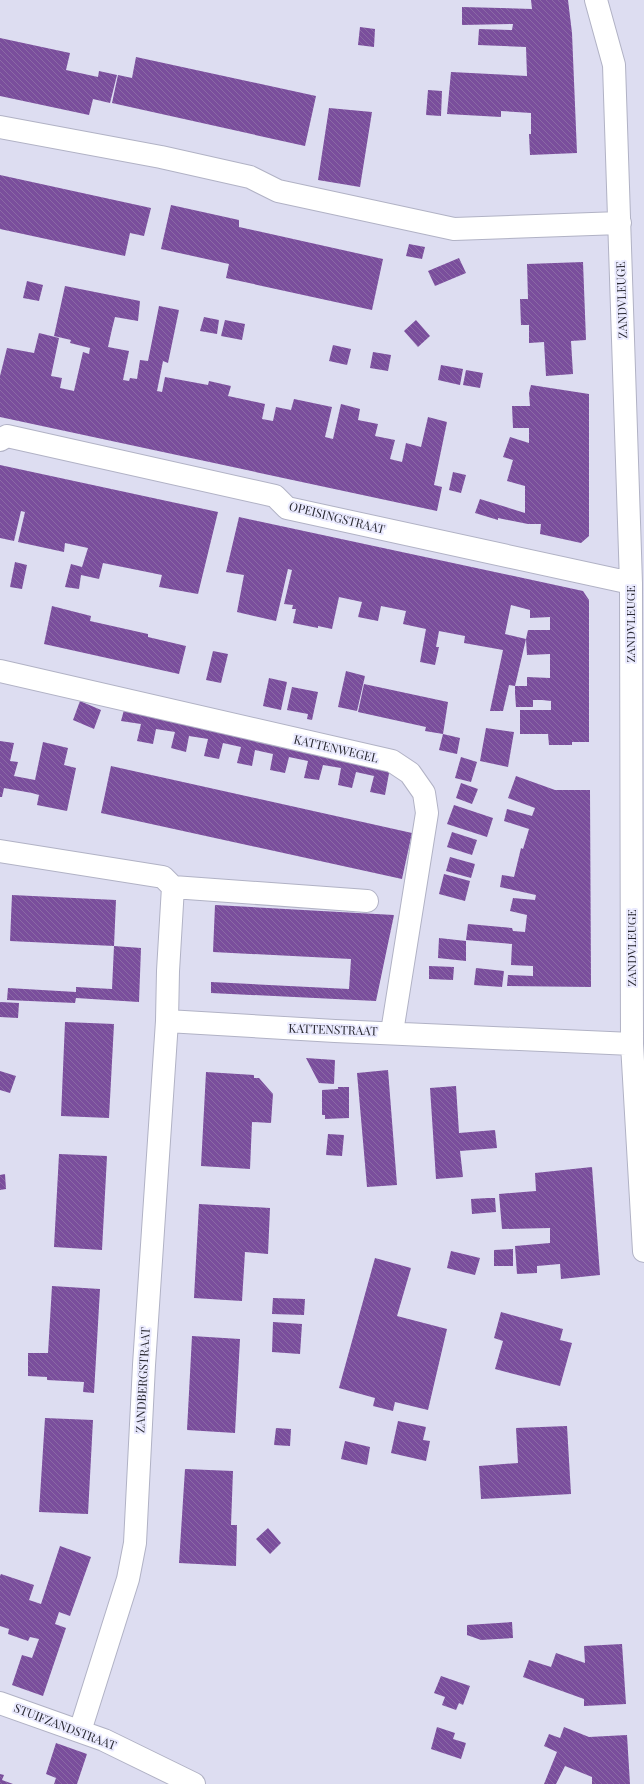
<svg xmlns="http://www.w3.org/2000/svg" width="644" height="1784" font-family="'Playfair Display',serif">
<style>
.building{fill:url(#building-back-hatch)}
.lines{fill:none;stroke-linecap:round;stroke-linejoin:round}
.minor-casing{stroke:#b1b2c5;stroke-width:24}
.minor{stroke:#fff;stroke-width:22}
.labels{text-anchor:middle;stroke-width:4;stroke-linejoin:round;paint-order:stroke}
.street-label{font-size:12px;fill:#27272f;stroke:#eaeafe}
</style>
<defs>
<pattern id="building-back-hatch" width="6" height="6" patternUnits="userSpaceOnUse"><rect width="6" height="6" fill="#7a4e9c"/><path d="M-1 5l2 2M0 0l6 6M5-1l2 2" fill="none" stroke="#8b6aa5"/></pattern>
</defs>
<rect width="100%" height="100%" fill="#ddddf1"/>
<path class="building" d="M 531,0 L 568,0 L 572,33 L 577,153 L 530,155 L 529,134 L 531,134 L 531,113 L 501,111 L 501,117 L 447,114 L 451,72 L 527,76 L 526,47 L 478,45 L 479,29 L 512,30 L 513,24 L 462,25 L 462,7 L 532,9 Z
M 360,27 L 375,29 L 374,47 L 358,45 Z
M 0,38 L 70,53 L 66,70 L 98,77 L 99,71 L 117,75 L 110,103 L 93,99 L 89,115 L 0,96 Z
M 136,57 L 316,96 L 305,146 L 112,103 L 118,75 L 132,78 Z
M 428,90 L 442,91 L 441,116 L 426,115 Z
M 329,108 L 372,112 L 360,187 L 318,180 Z
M 0,175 L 151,208 L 144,236 L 130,233 L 125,256 L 0,229 Z
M 171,205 L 239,220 L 239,227 L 383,259 L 372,310 L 226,278 L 229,264 L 161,249 Z
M 409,244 L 425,247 L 422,259 L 406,256 Z
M 459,258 L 466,273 L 435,286 L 428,271 Z
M 583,262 L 586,340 L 571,341 L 573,374 L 546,376 L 544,342 L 529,343 L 529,325 L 521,325 L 520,299 L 528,299 L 527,264 Z
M 27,281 L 43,285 L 39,301 L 23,298 Z
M 65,286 L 140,301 L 138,321 L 115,317 L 112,329 L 108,347 L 129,351 L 123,380 L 129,381 L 130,378 L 137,379 L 140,360 L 148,361 L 159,306 L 179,310 L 168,363 L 163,361 L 157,391 L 162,392 L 165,377 L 208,385 L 209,381 L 231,386 L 228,396 L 265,404 L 262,419 L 273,421 L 276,407 L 291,410 L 294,399 L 332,407 L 325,437 L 333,439 L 341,404 L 360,409 L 358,420 L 378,424 L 375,436 L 395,440 L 390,459 L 402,462 L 406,443 L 421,447 L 428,417 L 447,422 L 434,485 L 442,487 L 437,511 L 0,417 L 0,376 L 7,348 L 34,353 L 39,333 L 59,338 L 51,376 L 62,378 L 60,388 L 74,391 L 83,352 L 89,354 L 90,348 L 70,343 L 71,340 L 54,336 Z
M 204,317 L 219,320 L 217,334 L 200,331 Z
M 225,320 L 245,324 L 242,340 L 221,336 Z
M 416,320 L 430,336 L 418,347 L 404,331 Z
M 333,345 L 351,349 L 347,365 L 329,361 Z
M 373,352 L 391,355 L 388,371 L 370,368 Z
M 441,365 L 463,369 L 460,385 L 438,380 Z
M 466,370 L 483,373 L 480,388 L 463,385 Z
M 531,385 L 589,394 L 589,536 L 581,543 L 540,534 L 541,524 L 528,524 L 498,518 L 498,520 L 475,513 L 480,499 L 525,513 L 525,486 L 507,481 L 513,460 L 503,457 L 510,437 L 529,443 L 529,428 L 513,428 L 512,406 L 530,406 L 529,393 Z
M 0,465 L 218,512 L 198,594 L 159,587 L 162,575 L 103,563 L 99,579 L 81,575 L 79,589 L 65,587 L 71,564 L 82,567 L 88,548 L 65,543 L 64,552 L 18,542 L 25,512 L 21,511 L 14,541 L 0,538 Z
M 453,472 L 466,475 L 461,493 L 449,490 Z
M 239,517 L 583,591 L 589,600 L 589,742 L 572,742 L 572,745 L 549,745 L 548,734 L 520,734 L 520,710 L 551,710 L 551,701 L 542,700 L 533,700 L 533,707 L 516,707 L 515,693 L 515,686 L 527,686 L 527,677 L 550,678 L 550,654 L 527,655 L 526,639 L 528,630 L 550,630 L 550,617 L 530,618 L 530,610 L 511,605 L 505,634 L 526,639 L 515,686 L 509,685 L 503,711 L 490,711 L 503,650 L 464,643 L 465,636 L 439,631 L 436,647 L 439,647 L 435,665 L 420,662 L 426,629 L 403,624 L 406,611 L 381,606 L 378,621 L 358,617 L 362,602 L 339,597 L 332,629 L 318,626 L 318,628 L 293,623 L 296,609 L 292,609 L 293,605 L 284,604 L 292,570 L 288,569 L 276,621 L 237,612 L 244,575 L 226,572 Z
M 15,562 L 27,565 L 22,589 L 10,587 Z
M 52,606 L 91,616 L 90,621 L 148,634 L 148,637 L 186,646 L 179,674 L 44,644 Z
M 213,651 L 228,654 L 221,683 L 206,680 Z
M 346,671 L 365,676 L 357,711 L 338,707 Z
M 269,678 L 287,682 L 281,710 L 263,706 Z
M 364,684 L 448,702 L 443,734 L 425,731 L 426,727 L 358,712 Z
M 292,687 L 318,692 L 312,720 L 307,719 L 308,714 L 287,710 Z
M 80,701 L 101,710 L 94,729 L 73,720 Z
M 124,710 L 390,768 L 385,795 L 370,792 L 374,776 L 356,772 L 352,788 L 338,785 L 341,768 L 323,765 L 319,780 L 304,778 L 308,761 L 289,757 L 285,773 L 270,770 L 273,754 L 255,750 L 252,766 L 237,763 L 241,747 L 223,743 L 219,759 L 204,756 L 208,739 L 189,736 L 186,752 L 171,748 L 175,732 L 156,729 L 153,744 L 137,741 L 141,724 L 121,721 Z
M 486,728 L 514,732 L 508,767 L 480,761 Z
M 443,734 L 460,738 L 457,754 L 439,750 Z
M 0,741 L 14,743 L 10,761 L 18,762 L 14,776 L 35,780 L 43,742 L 68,748 L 64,765 L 76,768 L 67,811 L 37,805 L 39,795 L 32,793 L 4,788 L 2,797 L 0,797 Z
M 461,757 L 477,762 L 471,782 L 455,778 Z
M 111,766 L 412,833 L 402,879 L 101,813 Z
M 516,776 L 555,790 L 590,790 L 591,987 L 507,986 L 508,975 L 533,976 L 533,966 L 511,965 L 512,944 L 466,940 L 468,924 L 512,928 L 513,931 L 525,932 L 527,915 L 510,911 L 513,898 L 535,900 L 536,895 L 500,887 L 502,875 L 514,877 L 521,848 L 523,849 L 529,829 L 504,821 L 507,809 L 532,816 L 535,808 L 508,798 Z
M 461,783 L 478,789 L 472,804 L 456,798 Z
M 454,805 L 493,818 L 487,837 L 447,824 Z
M 452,832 L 477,840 L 472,855 L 447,847 Z
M 450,857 L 475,864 L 471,878 L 446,871 Z
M 444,874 L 470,881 L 465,901 L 439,894 Z
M 12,895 L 116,900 L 114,946 L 10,941 Z
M 215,905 L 394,915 L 376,1001 L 211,993 L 211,982 L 349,989 L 351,959 L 213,952 Z
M 439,938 L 466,941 L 466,961 L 438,958 Z
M 114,946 L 141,948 L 139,1002 L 76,998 L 75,1003 L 7,1000 L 8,988 L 76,992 L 76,987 L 112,989 Z
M 429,966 L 454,967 L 453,980 L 429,979 Z
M 476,968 L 504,971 L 502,987 L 474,985 Z
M 0,1002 L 19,1003 L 18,1018 L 0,1017 Z
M 65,1022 L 114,1024 L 109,1118 L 61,1116 Z
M 306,1058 L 335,1060 L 334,1084 L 319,1083 Z
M 388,1070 L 397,1185 L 367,1187 L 357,1073 Z
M 0,1071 L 16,1076 L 10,1093 L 0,1090 Z
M 206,1072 L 254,1075 L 254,1078 L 259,1078 L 273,1094 L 271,1123 L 252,1122 L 250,1169 L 201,1166 Z
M 456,1086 L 459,1133 L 495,1130 L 497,1148 L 460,1151 L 463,1177 L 436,1179 L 430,1088 Z
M 338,1087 L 349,1087 L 349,1118 L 325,1119 L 325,1115 L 322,1115 L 322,1090 L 338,1089 Z
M 328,1134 L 344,1135 L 342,1156 L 326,1155 Z
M 59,1154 L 107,1156 L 102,1250 L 54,1247 Z
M 592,1167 L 600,1275 L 561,1279 L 560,1264 L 537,1266 L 537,1273 L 517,1274 L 515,1246 L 550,1243 L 550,1228 L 502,1229 L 499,1194 L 536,1191 L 535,1173 Z
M 5,1174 L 6,1189 L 0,1190 L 0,1175 Z
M 488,1198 L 495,1198 L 496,1212 L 472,1214 L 471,1199 Z
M 199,1204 L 270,1208 L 268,1254 L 245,1252 L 242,1301 L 194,1298 Z
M 513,1249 L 513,1266 L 494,1266 L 494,1250 Z
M 451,1251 L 480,1258 L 475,1275 L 447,1268 Z
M 375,1258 L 411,1268 L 397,1316 L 447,1329 L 428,1410 L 395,1402 L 393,1411 L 373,1406 L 375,1398 L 339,1388 Z
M 52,1286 L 100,1289 L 94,1393 L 83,1392 L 84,1382 L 47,1380 L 47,1377 L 28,1376 L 28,1353 L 48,1353 Z
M 273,1298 L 305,1299 L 304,1315 L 272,1314 Z
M 501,1312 L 563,1329 L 560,1340 L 572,1343 L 560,1386 L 495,1369 L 503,1341 L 494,1338 Z
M 273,1322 L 302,1324 L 300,1354 L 272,1352 Z
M 192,1336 L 240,1339 L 235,1433 L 187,1430 Z
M 45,1418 L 93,1420 L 88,1514 L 39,1512 Z
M 398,1421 L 426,1427 L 423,1440 L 430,1441 L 426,1461 L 391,1453 Z
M 567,1426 L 571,1494 L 481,1499 L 479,1466 L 518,1463 L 516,1428 Z
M 276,1428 L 291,1429 L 290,1446 L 274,1445 Z
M 345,1441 L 370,1447 L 367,1465 L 341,1459 Z
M 185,1469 L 233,1471 L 231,1525 L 237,1525 L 236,1566 L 179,1563 Z
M 268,1528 L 281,1543 L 270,1554 L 256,1539 Z
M 60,1546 L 91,1557 L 70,1616 L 59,1612 L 55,1624 L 66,1628 L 43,1696 L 12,1685 L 22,1655 L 32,1658 L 39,1639 L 30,1637 L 28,1641 L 8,1634 L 9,1629 L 0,1626 L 0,1576 L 1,1574 L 34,1585 L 29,1600 L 41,1604 Z
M 512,1622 L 513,1638 L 481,1640 L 467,1635 L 467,1625 Z
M 622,1644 L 626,1704 L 584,1706 L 584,1699 L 523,1677 L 529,1660 L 551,1667 L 556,1653 L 585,1663 L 584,1646 Z
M 441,1676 L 470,1686 L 463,1705 L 459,1703 L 456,1710 L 442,1705 L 445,1697 L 434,1693 Z
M 437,1727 L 455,1733 L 453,1739 L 466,1743 L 461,1759 L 431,1749 Z
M 564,1727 L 589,1737 L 627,1735 L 630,1784 L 592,1784 L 592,1777 L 565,1766 L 556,1784 L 544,1784 L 557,1752 L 544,1746 L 549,1734 L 560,1738 Z
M 56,1743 L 87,1754 L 77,1784 L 54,1784 L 56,1778 L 46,1774 Z
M 0,1774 L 4,1775 L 2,1780 L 13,1784 L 0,1784 Z"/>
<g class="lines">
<g class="minor-casing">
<path id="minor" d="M 596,0 L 614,65 L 631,583 L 632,1044 L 644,1251
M 0,127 L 161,157 L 250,177 L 278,191 L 454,229 L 620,223
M 0,440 L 7,436 L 275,496 L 287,508 L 631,583
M 0,671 L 392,761 L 410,773 L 424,793 L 427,813 L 392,1032
M 0,851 L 163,877 L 173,887 L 168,971 L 167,1021 L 144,1365 L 135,1543 L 128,1579 L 80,1731
M 173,887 L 367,901
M 167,1021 L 335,1031 L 632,1044
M 0,1703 L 104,1740 L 194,1784"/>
</g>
<use href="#minor" class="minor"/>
</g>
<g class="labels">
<g class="street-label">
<text transform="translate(622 300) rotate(-92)" y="4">ZANDVLEUGE</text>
<text transform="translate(337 518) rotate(14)" y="4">OPEISINGSTRAAT</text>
<text transform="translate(631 624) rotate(-90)" y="4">ZANDVLEUGE</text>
<text transform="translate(336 749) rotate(13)" y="4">KATTENWEGEL</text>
<text transform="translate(632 948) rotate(-90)" y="4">ZANDVLEUGE</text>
<text transform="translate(333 1030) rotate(2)" y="4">KATTENSTRAAT</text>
<text transform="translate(143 1380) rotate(-87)" y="4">ZANDBERGSTRAAT</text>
<text transform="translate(65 1727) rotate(21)" y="4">STUIFZANDSTRAAT</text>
</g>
</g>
</svg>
